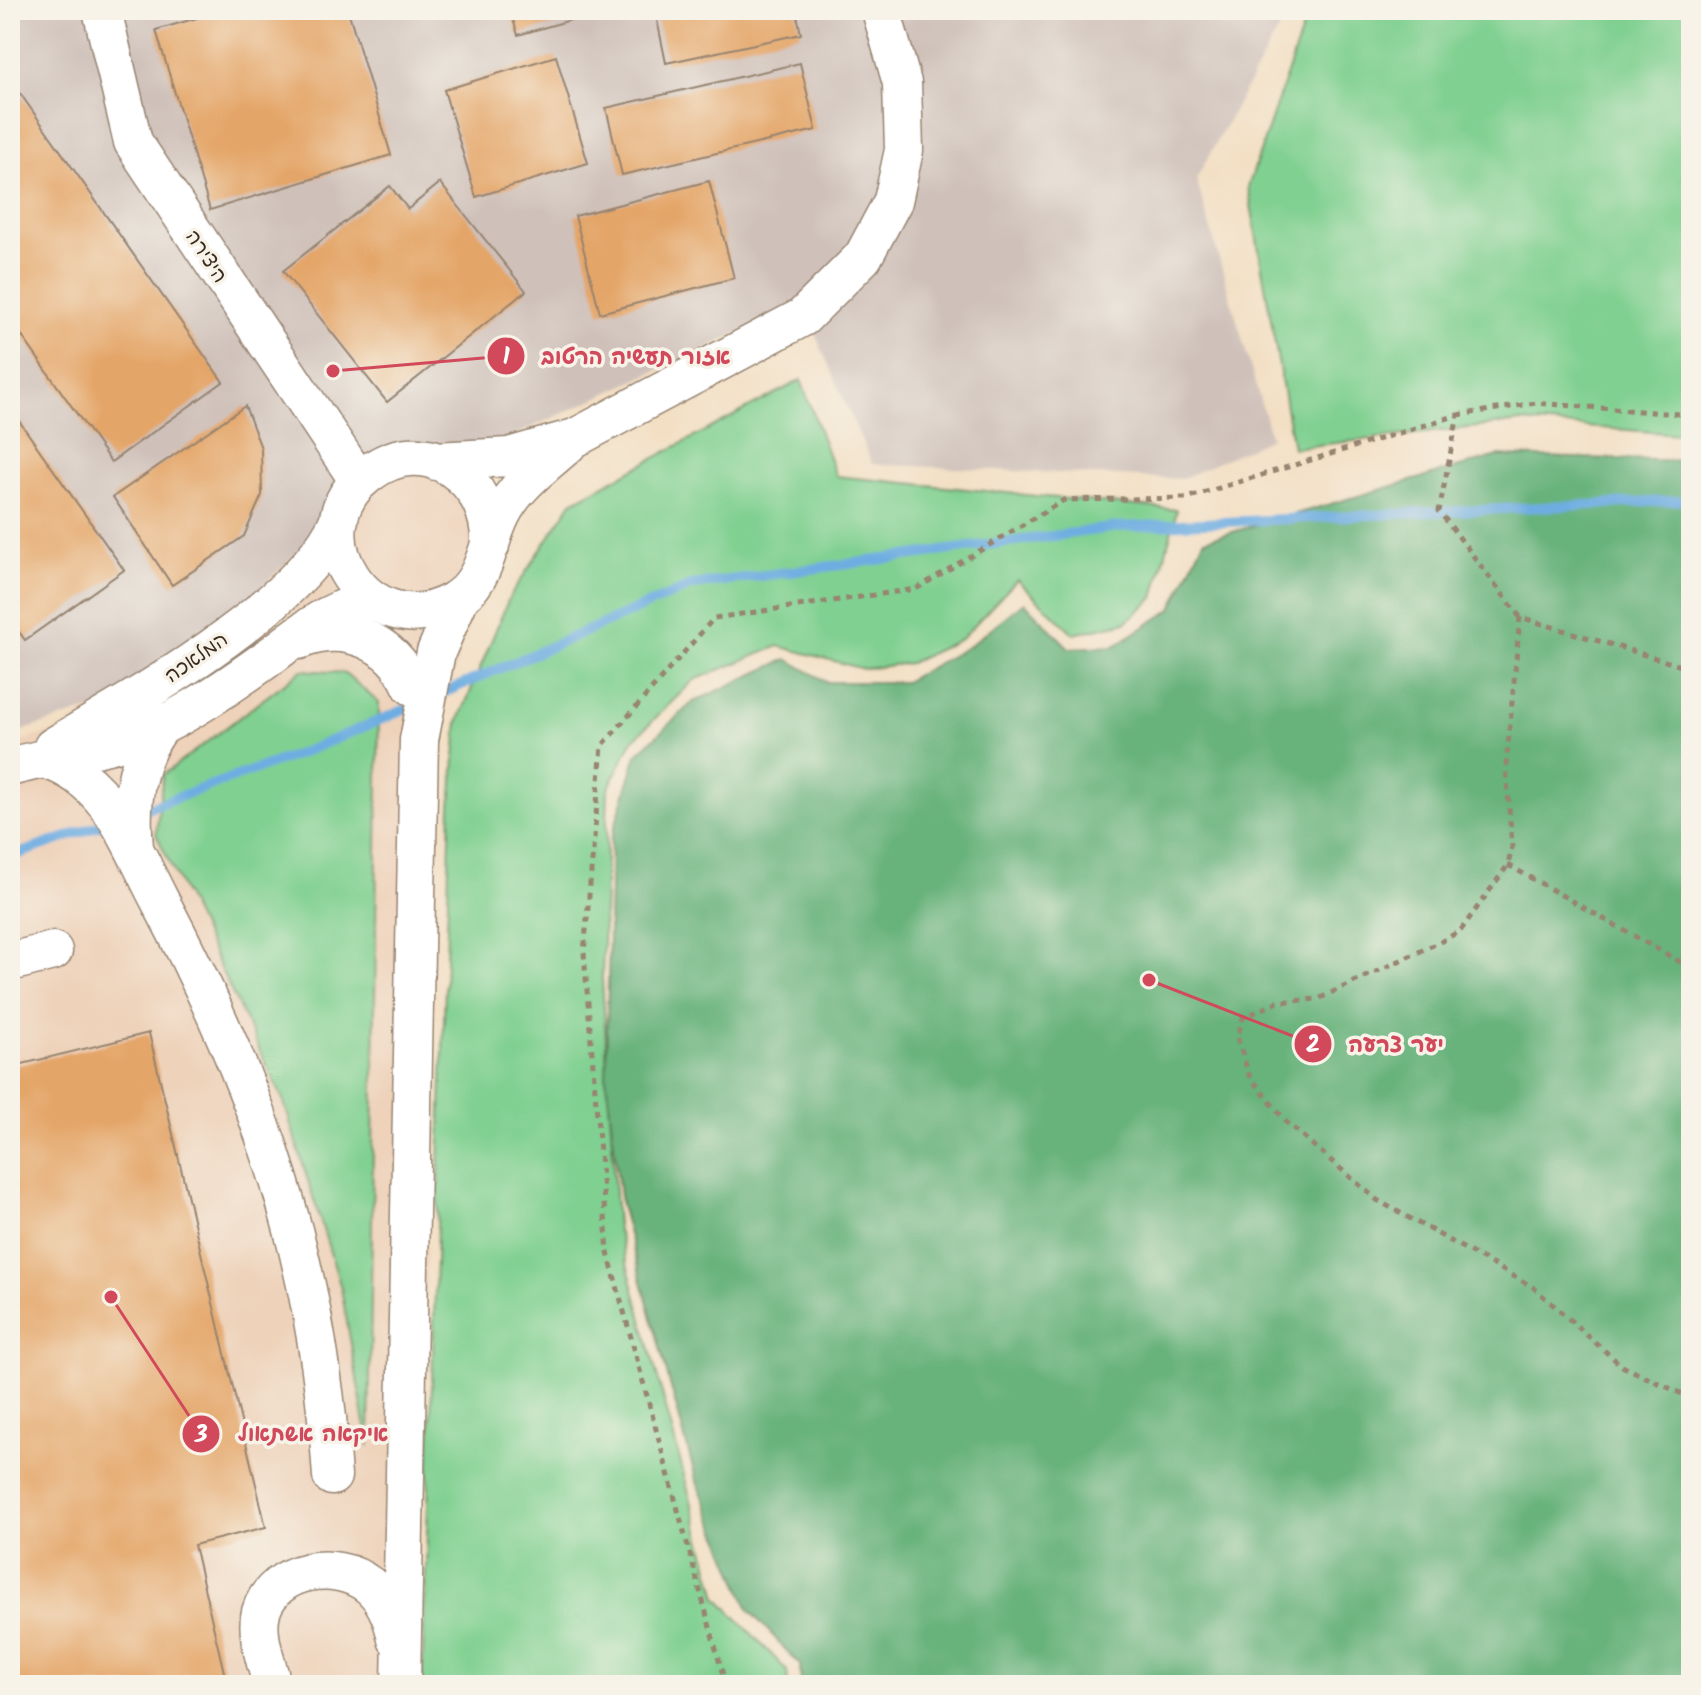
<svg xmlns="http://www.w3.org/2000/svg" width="1701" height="1695" font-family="Kalam,'Playpen Sans Hebrew',sans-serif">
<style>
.built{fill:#eed2ba}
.industrial{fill:#cfc1ba}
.green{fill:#80d091;stroke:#5e7d58;stroke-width:2}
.forest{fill:#68b27b;stroke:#526e4c;stroke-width:2}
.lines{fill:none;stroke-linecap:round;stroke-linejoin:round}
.stream{stroke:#6eade1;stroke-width:10}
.building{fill:#e4a568}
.minor-casing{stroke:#978471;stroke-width:41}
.path{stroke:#978471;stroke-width:5;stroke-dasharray:6 6;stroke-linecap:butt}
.minor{stroke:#fff;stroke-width:38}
.labels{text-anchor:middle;stroke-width:7;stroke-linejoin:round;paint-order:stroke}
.street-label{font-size:20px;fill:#3b2a1e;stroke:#f7f3e8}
.leader{fill:none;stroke:#d1495b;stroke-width:3}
.callout-dot{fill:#d1495b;stroke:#f7f3e8;stroke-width:3}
.mark-label{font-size:24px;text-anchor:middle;font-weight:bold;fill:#fff}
.callout-label{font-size:22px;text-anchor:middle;font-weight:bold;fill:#d1495b;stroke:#f7f3e8;stroke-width:7;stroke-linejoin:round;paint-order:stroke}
</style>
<rect width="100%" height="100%" fill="#f7f3e8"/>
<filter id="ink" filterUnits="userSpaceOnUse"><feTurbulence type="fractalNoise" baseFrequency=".0125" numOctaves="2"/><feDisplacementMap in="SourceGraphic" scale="16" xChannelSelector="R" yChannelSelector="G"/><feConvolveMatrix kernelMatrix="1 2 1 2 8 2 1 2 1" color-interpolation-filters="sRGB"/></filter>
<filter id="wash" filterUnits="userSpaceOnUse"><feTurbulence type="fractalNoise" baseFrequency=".006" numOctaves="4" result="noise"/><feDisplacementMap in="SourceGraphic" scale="32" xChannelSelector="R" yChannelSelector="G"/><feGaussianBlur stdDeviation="1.8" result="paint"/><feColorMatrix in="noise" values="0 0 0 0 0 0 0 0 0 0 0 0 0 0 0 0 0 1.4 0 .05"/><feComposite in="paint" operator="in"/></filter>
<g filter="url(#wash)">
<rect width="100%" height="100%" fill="#f3dfc4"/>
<path class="built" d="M 462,459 L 501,559 L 467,629 L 439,728 L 417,1685 L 10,1685 L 10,745 L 67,727 L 365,474 Z"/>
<path class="industrial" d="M 10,10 L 1289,10 L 1196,179 L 1271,438 L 1181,479 L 872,464 L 802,304 L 502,441 L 371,457 L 310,540 L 210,635 L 99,707 L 10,734 Z"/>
<path class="green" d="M 1309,10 L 1691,10 L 1691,435 L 1521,422 L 1293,448 L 1248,187 Z
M 801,380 L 836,476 L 1177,510 L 1154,598 L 1126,622 L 1074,634 L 1017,580 L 961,639 L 910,663 L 863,669 L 779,646 L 694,680 L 632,741 L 608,789 L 602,978 L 617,1227 L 717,1597 L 787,1671 L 788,1685 L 422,1685 L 451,807 L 458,722 L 509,598 L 572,502 Z
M 302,670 L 345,673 L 379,703 L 369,1446 L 341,1288 L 283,1099 L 156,834 L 163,775 Z"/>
<path class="forest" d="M 1498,456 L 1691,461 L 1691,1685 L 801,1685 L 800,1665 L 749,1610 L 696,1479 L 621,1205 L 606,1078 L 611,839 L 637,754 L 693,702 L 787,659 L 827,682 L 904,682 L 969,646 L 1024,602 L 1069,648 L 1114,646 L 1172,609 L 1204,540 Z"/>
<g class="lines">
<path class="stream" d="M 436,696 L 693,585 L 1118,527 L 1691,500
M 142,810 L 304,752 L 418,704
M 10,857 L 112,821
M 555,1681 L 584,1685"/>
</g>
<g id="blocks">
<path class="building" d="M 224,10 L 348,10 L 391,155 L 210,210 L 156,30 Z
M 510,10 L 582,10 L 578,18 L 518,35 Z
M 655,10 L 796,10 L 801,34 L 666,63 Z
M 556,56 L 588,163 L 476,197 L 444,90 Z
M 800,63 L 816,130 L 622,175 L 606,108 Z
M 10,79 L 223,382 L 111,462 L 10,319 Z
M 709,181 L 734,278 L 600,313 L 575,216 Z
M 440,183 L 526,291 L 387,402 L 283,271 L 390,186 L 408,209 Z
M 245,406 L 261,448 L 262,495 L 244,536 L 172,585 L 113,497 Z
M 10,408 L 124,570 L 25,640 L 10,619 Z
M 149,1033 L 266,1527 L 194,1545 L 227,1685 L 10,1685 L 10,1067 Z"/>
</g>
</g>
<g filter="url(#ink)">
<use href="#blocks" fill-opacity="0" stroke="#978471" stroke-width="2"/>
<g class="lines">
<g class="minor-casing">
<path id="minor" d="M 102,10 L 133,142 L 359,481
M 436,461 L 509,457 L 575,438 L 803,317 L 863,257 L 893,201 L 904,150 L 902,83 L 881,10
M 490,546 C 493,479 426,429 368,474 C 293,531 369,648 452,602 C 487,582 485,547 501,515 C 515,486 544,465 567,445
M 299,640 C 345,621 392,641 412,686
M 53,747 C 134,699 302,606 339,520
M 44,759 C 109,778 130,844 159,899 C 260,1090 318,1259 332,1476
M 10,767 C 61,753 115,749 163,725 C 197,708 229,686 261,663 C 297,638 330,603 377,602
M 134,847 C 130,805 134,760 161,726
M 10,962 L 53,951
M 272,1685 C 267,1664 255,1634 261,1612 C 274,1568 336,1559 369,1585 C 385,1598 393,1619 397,1639
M 401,1685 L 419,740 L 436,652 L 460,597"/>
</g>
<path class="path" d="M 1458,415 L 1536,403 L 1691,415
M 1520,617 L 1506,767 L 1512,847 L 1508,865 L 1461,930 L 1444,940 L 1318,999 L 1278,1002 L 1243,1018 L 1237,1037 L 1249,1075 L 1286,1122 L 1377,1200 L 1533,1287 L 1622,1366 L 1691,1398
M 1508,865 L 1691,968
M 718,1685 L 723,1675 L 608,1253 L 584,953 L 602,746 L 714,618 L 916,589 L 1064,500 L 1186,498 L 1458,415 L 1439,511 L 1520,617 L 1691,669"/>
<use href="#minor" class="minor"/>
</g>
</g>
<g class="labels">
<g class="street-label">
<text transform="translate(207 256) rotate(57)" y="7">היצירה</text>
<text transform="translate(196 657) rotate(-35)" y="7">המלאכה</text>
</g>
</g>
<path class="leader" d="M333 371L506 356M1149 980L1313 1044M111 1297L201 1434"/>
<g class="callout-dot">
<circle cx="333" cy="371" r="8"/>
<circle cx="1149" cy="980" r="8"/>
<circle cx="111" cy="1297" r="8"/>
<circle cx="506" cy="356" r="20"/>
<circle cx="1313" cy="1044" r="20"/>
<circle cx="201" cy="1434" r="20"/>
</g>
<g class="mark-label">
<text x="506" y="364">1</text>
<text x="1313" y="1052">2</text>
<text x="201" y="1442">3</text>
</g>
<g class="callout-label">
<text x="636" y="364">אזור תעשיה הרטוב</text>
<text x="1396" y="1052">יער צרעה</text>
<text x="313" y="1441">איקאה אשתאול</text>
</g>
<rect width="1701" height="1695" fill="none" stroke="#f7f3e8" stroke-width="40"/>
</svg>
